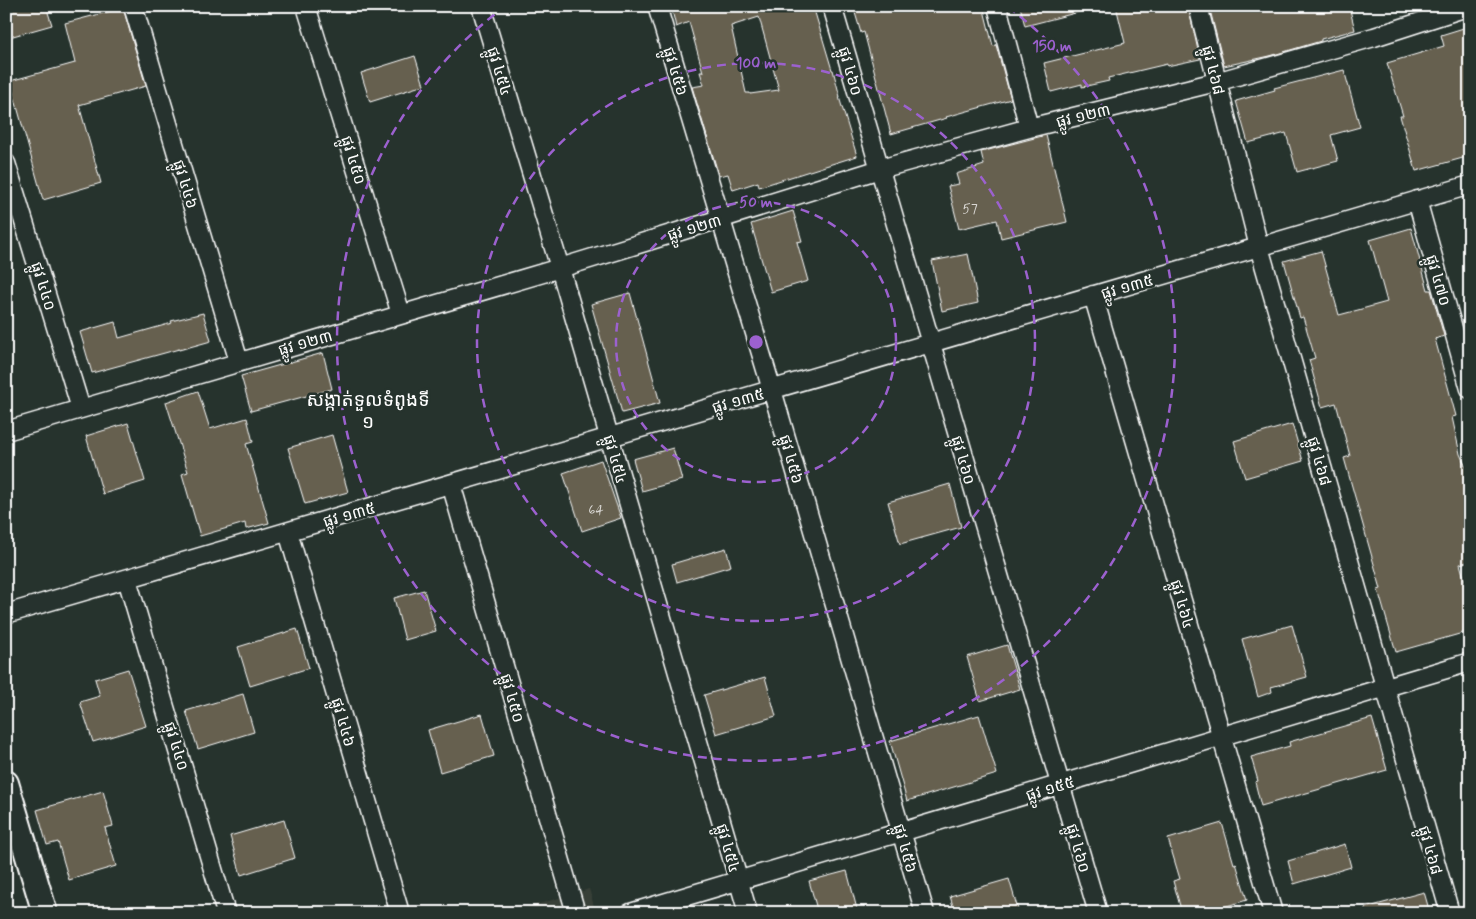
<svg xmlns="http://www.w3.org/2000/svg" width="1476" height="919" font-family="Mynerve,'Noto Sans Khmer',sans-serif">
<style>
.built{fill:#394037}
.building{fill:#66604f;stroke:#fff;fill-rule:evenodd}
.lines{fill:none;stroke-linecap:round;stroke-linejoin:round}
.street-casing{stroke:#fff;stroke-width:21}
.secondary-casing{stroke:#fff;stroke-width:28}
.street{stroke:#26332d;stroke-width:18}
.secondary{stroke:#26332d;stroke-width:24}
.ring{fill:none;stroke:#9c61cf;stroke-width:2.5;stroke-dasharray:9 6}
.labels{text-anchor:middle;stroke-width:5;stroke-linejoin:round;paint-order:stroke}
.number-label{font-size:14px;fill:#d9d7d3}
.street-label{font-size:16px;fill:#fff;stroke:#26332d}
.quarter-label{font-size:19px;fill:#fff;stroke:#26332d}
.centre{fill:#9c61cf;stroke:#26332d;stroke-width:2.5}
.ring-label{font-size:15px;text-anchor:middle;font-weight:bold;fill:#9c61cf;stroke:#26332d;stroke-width:5;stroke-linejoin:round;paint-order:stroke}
</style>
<rect width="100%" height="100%" fill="#26332d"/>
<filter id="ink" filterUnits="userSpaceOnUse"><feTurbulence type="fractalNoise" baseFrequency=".02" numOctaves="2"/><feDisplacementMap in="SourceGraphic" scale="10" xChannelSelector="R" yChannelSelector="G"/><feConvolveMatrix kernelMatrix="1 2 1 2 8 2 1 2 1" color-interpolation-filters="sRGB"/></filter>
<g filter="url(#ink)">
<path class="built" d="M 589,889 L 596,913 L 509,913 Z"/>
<path class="building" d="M 6,6 L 46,6 L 52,25 L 6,38 Z
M 671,6 L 813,6 L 832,70 L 833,70 L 840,97 L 839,97 L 857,156 L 759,187 L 758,182 L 733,190 L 728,174 L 719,176 L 692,87 L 704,85 L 700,72 L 703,72 L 689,22 L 676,27 ZM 759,17 L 779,90 L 750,94 L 750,93 L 746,93 L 731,26 Z
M 853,6 L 983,6 L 993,46 L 996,45 L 1011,99 L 946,117 L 947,118 L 891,134 L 864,32 L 861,33 Z
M 1020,6 L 1083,6 L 1083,11 L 1025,26 Z
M 1116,6 L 1188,6 L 1200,59 L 1167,66 L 1167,64 L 1108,78 L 1109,81 L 1082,87 L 1082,84 L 1051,92 L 1044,63 L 1125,43 Z
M 1209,6 L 1349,6 L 1355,30 L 1321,39 L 1321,41 L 1270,56 L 1224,66 Z
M 123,8 L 146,86 L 79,105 L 101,183 L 43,200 L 10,81 L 75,63 L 65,23 Z
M 1470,26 L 1470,156 L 1416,171 L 1400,116 L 1403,116 L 1387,63 L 1444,46 L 1441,35 Z
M 415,56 L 424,85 L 370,102 L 361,73 Z
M 1344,70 L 1360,127 L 1331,135 L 1338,161 L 1297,172 L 1286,133 L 1248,143 L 1236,101 L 1275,90 L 1274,88 Z
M 1046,135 L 1067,222 L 1001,238 L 997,220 L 959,229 L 948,186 L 959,184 L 956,174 L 984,165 L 981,152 Z
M 793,211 L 802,241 L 797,242 L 808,281 L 771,292 L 751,224 Z
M 1411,228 L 1428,290 L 1431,290 L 1444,336 L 1435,339 L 1456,416 L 1452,417 L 1460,454 L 1470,476 L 1470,561 L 1460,564 L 1470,598 L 1470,631 L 1396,652 L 1378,590 L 1381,589 L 1344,458 L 1350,456 L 1336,403 L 1322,407 L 1309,360 L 1315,358 L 1303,317 L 1300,318 L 1284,261 L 1321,251 L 1339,315 L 1358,310 L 1387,302 L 1370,240 Z
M 968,254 L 978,303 L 942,311 L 932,261 Z
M 630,293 L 660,403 L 622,413 L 591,304 Z
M 203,313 L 211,341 L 179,350 L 179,349 L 92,373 L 80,332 L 115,322 L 119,338 L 172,323 L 171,321 Z
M 323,353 L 332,389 L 251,411 L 241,376 Z
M 198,391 L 210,429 L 247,418 L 253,442 L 246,444 L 269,523 L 246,529 L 245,523 L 200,536 L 182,474 L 188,472 L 166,402 Z
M 128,423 L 145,481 L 103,494 L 86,436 Z
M 1292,424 L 1303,461 L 1245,478 L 1234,441 Z
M 332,435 L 348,492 L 305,504 L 288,448 Z
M 673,448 L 682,480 L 642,491 L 633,459 Z
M 601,460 L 621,518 L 582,531 L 563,473 Z
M 950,484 L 961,527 L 900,544 L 888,502 Z
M 726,548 L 731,566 L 677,582 L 672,564 Z
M 424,590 L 436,631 L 405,640 L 394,598 Z
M 1292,625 L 1307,677 L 1271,687 L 1272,692 L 1258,697 L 1242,639 Z
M 297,629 L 309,668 L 250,686 L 238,647 Z
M 1007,645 L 1020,689 L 980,701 L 967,657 Z
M 128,669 L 146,726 L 93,742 L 80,702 L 100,696 L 95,679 Z
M 765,677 L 776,716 L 716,734 L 704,695 Z
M 243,694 L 254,732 L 198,749 L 186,711 Z
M 482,714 L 494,756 L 440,772 L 428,730 Z
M 979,715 L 997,774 L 907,801 L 890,741 Z
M 1372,718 L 1387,770 L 1261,806 L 1255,782 L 1258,781 L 1251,757 L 1290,746 L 1289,742 Z
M 103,791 L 113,826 L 105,828 L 116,866 L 69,880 L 58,842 L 47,845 L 37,810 Z
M 284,820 L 295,858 L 241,875 L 230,836 Z
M 1222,823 L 1234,864 L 1236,863 L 1247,900 L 1203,913 L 1182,913 L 1173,881 L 1180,879 L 1168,839 Z
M 1345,844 L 1351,867 L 1294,884 L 1288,861 Z
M 847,871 L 858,913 L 818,913 L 809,881 Z
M 1009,879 L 1019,913 L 955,913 L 950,896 Z
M 1424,892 L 1430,913 L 1365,913 L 1365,908 Z"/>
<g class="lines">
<g class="street-casing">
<path id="street" d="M 133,6 L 239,362
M 306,6 L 401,314
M 481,6 L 560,268 L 748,913
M 657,6 L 772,390 L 925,913
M 832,6 L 1098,913
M 997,6 L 1029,128
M 1198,6 L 1259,247 L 1450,913
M 6,163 L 81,409
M 1417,200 L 1470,389
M 1093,295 L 1273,913
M 6,431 L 560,268 L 720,219 L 880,169 L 1029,128 L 1216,82 L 1374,37 L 1470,6
M 451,484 L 576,913
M 288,532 L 400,913
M 127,579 L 226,913
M 6,614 L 1470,185
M 630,913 L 1470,662"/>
</g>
<g class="secondary-casing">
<path id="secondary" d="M 6,783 L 45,913"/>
</g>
<use href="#street" class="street"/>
<use href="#secondary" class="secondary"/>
</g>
</g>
<g class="ring">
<circle cx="756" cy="342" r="140"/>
<circle cx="756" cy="342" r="279"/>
<path d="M1008 7A419 419 0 1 1 504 7"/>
</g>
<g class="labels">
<g class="number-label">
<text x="970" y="213">57</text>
<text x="596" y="514">64</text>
</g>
<g class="street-label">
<text transform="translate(1214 70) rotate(76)" y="6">ផ្លូវ ៤៦៨</text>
<text transform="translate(500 71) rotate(73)" y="6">ផ្លូវ ៤៥៤</text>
<text transform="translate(676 71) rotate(73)" y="6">ផ្លូវ ៤៥៦</text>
<text transform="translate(851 71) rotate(74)" y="6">ផ្លូវ ៤៦០</text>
<text transform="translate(1083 115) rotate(-14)" y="6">ផ្លូវ ១២៣</text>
<text transform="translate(354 160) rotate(73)" y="6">ផ្លូវ ៤៥០</text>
<text transform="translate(186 184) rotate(73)" y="6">ផ្លូវ ៤៤៦</text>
<text transform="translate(694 227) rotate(-17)" y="6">ផ្លូវ ១២៣</text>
<text transform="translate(1439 280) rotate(74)" y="6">ផ្លូវ ៤៧០</text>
<text transform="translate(44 286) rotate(73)" y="6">ផ្លូវ ៤៤០</text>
<text transform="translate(1127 286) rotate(-16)" y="6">ផ្លូវ ១៣៥</text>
<text transform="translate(305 342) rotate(-16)" y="6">ផ្លូវ ១២៣</text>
<text transform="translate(738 400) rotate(-16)" y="6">ផ្លូវ ១៣៥</text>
<text transform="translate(616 459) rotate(74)" y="6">ផ្លូវ ៤៥៤</text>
<text transform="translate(792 459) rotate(74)" y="6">ផ្លូវ ៤៥៦</text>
<text transform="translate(964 460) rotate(74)" y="6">ផ្លូវ ៤៦០</text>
<text transform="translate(1320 461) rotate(74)" y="6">ផ្លូវ ៤៦៨</text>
<text transform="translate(349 514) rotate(-16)" y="6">ផ្លូវ ១៣៥</text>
<text transform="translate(1183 604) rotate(74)" y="6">ផ្លូវ ៤៦៤</text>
<text transform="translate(513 698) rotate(74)" y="6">ផ្លូវ ៤៥០</text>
<text transform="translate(344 722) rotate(74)" y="6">ផ្លូវ ៤៤៦</text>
<text transform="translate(177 746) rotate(73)" y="6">ផ្លូវ ៤៤០</text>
<text transform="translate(1050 788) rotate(-17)" y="6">ផ្លូវ ១៥៥</text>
<text transform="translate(729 848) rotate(74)" y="6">ផ្លូវ ៤៥៤</text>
<text transform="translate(906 848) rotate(74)" y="6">ផ្លូវ ៤៥៦</text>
<text transform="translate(1079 848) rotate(74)" y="6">ផ្លូវ ៤៦០</text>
<text transform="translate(1431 850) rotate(74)" y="6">ផ្លូវ ៤៦៨</text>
</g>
<g class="quarter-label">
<text x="368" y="406">សង្កាត់ទួលទំពូងទី<tspan x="368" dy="22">១</tspan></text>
</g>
</g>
<circle cx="756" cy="342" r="8" class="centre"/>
<g class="ring-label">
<text x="1052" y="51">150 m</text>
<text x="756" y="68">100 m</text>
<text x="756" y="207">50 m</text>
</g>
<rect width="1476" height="919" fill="none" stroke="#26332d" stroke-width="25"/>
<rect x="12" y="12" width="1451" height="894" fill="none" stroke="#fff" stroke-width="2" filter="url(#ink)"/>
</svg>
